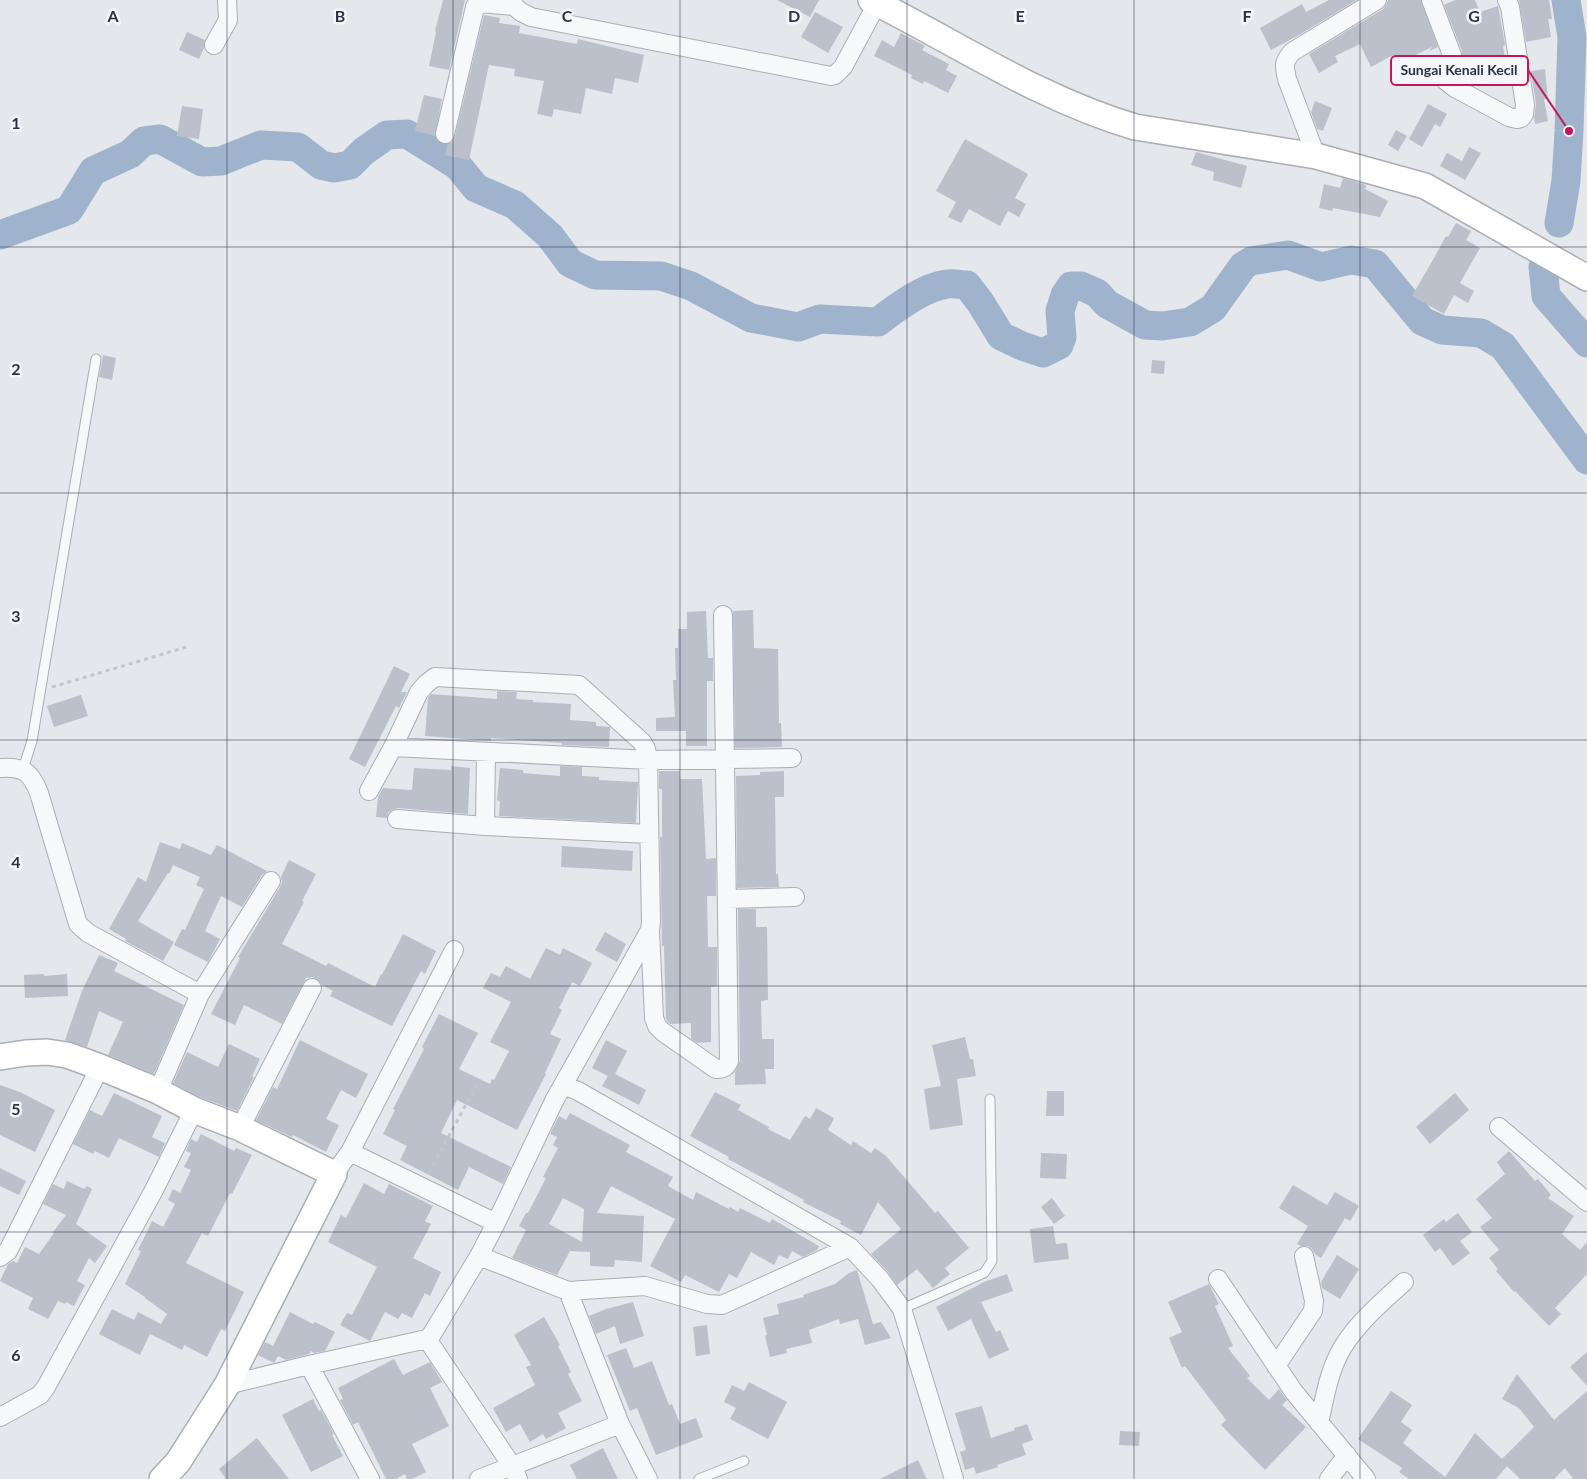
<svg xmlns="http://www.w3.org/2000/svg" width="1587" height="1479" font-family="Lato,sans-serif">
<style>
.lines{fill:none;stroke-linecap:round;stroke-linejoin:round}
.river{stroke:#9fb4cc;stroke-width:29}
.building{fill:#bbc0ca;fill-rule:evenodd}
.lane-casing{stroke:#a9aeb7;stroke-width:11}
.street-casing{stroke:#a9aeb7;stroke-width:20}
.secondary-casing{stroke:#a9aeb7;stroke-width:28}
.path{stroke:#c2c5cb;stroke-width:3;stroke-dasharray:4 4;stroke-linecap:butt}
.lane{stroke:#f7f8fa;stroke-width:9}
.street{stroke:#f7f8fa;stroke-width:18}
.secondary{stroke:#fff;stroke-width:25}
.grid{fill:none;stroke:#2b3445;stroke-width:1;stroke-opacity:0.55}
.grid-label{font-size:16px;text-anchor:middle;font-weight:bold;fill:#2b3445;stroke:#f4f6f9;stroke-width:5;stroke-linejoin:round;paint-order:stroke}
.leader{fill:none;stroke:#c2185b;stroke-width:2}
.callout-dot{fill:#c2185b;stroke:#f4f6f9;stroke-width:2}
.callout{fill:#f4f6f9;stroke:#c2185b;stroke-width:2}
.callout-label{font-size:14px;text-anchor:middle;font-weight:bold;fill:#2b3445}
</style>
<rect width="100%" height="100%" fill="#e4e7ec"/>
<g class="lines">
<path class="river" d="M 1559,223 L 1566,181 L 1569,131 L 1572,37 L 1566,0
M 0,235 L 69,210 L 93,171 L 130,154 L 144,141 L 160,139 L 202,162 L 221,161 L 261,145 L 298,147 L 321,165 L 334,168 L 350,165 L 364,151 L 387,135 L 407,134 L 458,166 L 476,188 L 515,205 L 550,236 L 570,263 L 595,275 L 661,276 L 691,286 L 751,318 L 798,327 L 820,319 L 878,322 C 897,307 924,287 947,284 C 953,283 961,285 967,285 L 980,302 L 1001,336 L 1022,346 L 1043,353 L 1059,345 L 1062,337 L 1060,311 L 1065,295 L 1071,286 L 1081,286 L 1097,293 L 1107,304 L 1145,325 L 1162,326 L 1190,322 L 1213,308 L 1243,266 L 1251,261 L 1288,255 L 1321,267 L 1351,260 L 1375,264 L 1422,321 L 1442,330 L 1481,333 L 1503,346 L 1587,460
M 1543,267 L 1546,296 L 1587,343"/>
</g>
<path class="building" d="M 443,0 L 465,0 L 449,70 L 429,66 L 436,32 L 435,31 Z
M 777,0 L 819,0 L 810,17 Z
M 1329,0 L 1357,0 L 1299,35 L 1271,50 L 1260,28 L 1302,4 L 1306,12 Z
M 1388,0 L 1421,0 L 1438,47 L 1429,51 L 1432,47 L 1395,65 L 1391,56 L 1371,67 L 1360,44 L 1335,56 L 1338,62 L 1319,73 L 1309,54 L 1383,9 L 1386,5 Z
M 1455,0 L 1475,0 L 1480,12 L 1498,6 L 1505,45 L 1503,46 L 1507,70 L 1481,75 L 1479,64 L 1461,67 L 1462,51 L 1444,5 Z
M 1519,0 L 1549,0 L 1552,19 L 1548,19 L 1551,37 L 1526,42 Z
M 815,12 L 843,27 L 828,53 L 801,37 Z
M 484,15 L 500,18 L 499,23 L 520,26 L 519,33 L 577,44 L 578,39 L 644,55 L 638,83 L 615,78 L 612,94 L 586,88 L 581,114 L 554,109 L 552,117 L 537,114 L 544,81 L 514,76 L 515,69 L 489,65 L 469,160 L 445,155 L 448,144 L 452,142 L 455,136 Z
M 187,32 L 205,40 L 204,48 L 199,59 L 179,50 Z
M 901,33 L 925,46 L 922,50 L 949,64 L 946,70 L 957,76 L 948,93 L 924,81 L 923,84 L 911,78 L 912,75 L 874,56 L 882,40 L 894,47 Z
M 1545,69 L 1548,99 L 1544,99 L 1548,121 L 1535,124 L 1534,118 L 1536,104 L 1531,71 Z
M 424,95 L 442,99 L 435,136 L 415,131 Z
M 1315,101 L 1332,108 L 1323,131 L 1317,129 L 1311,112 Z
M 1428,104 L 1447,114 L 1440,127 L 1435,124 L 1422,147 L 1409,139 Z
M 182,106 L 203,109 L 199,139 L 177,136 Z
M 1396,130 L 1407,136 L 1398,151 L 1388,145 Z
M 965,139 L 1028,174 L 1015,198 L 1026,204 L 1019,217 L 1008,211 L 1000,226 L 969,209 L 961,223 L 948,217 L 956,202 L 936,191 Z
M 1469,147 L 1481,153 L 1465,180 L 1440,166 L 1447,153 L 1462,161 Z
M 1196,152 L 1247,166 L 1241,188 L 1213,180 L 1214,172 L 1191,165 Z
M 1343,178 L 1366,185 L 1365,189 L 1388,201 L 1380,217 L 1333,208 L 1332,211 L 1319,208 L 1324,184 L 1340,188 Z
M 1456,223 L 1471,231 L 1466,240 L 1480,248 L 1460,283 L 1474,291 L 1468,303 L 1454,295 L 1444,314 L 1412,296 L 1434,258 L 1446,236 L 1448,237 Z
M 103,355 L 116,358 L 112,380 L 99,377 Z
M 1152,360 L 1165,361 L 1164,374 L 1151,373 Z
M 753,610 L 754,648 L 778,649 L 779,723 L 781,723 L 782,747 L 735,748 L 733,611 Z
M 706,611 L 708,658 L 713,658 L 713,681 L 707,681 L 707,746 L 686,746 L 686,731 L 656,731 L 656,718 L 675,717 L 673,680 L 676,680 L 675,648 L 678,648 L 678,629 L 687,629 L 687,612 Z
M 394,666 L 410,674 L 401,692 L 407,692 L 399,708 L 396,706 L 365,767 L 349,759 Z
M 497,691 L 517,692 L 516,699 L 533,700 L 533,702 L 571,704 L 570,720 L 596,722 L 596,726 L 610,727 L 609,747 L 562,745 L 562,743 L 534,741 L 491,738 L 491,741 L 425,736 L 428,698 L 431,694 L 497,699 Z
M 81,695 L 88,716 L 54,727 L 47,706 Z
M 451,766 L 470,768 L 468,814 L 398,808 L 392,810 L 388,813 L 387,818 L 376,817 L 378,797 L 383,788 L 412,790 L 414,768 L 451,770 Z
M 560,766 L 582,767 L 582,776 L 599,777 L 599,780 L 638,782 L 636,823 L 499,816 L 500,801 L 497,800 L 500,768 L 523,770 L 523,773 L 560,776 Z
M 659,771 L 680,771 L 680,779 L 702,779 L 706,859 L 716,858 L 716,896 L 707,896 L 708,947 L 717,947 L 717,986 L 711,987 L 711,1042 L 697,1043 L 691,1039 L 691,1023 L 670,1024 L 666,1019 L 664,946 L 662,946 L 660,837 L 662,837 L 662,789 L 659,789 Z
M 784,771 L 784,797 L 775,797 L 776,874 L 778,874 L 779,887 L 737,888 L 736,776 L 760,775 L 760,772 Z
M 160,842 L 180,849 L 182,843 L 211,855 L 217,845 L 267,871 L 262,875 L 242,907 L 221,896 L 205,931 L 220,939 L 208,962 L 174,945 L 182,929 L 185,930 L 204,889 L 196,885 L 200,877 L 173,865 L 169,874 L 168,873 L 138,921 L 174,942 L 163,961 L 125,941 L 126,939 L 109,929 L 138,877 L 146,882 Z
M 562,846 L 633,851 L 632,871 L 561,867 Z
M 289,860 L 316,874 L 302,901 L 304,902 L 282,944 L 326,966 L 328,963 L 375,987 L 381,974 L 382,975 L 403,934 L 436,951 L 425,974 L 421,971 L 392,1026 L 330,996 L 333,991 L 322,985 L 317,979 L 312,977 L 306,978 L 282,1024 L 244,1005 L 235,1025 L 211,1014 L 240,958 L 238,957 L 280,887 L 282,882 L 281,877 Z
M 738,909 L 756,909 L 756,927 L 767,927 L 768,1000 L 761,1001 L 762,1039 L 774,1039 L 774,1069 L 765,1069 L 766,1084 L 735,1085 L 735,1072 L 740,1061 Z
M 605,932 L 626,944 L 617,962 L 595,950 Z
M 546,948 L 560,955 L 563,948 L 592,963 L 580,986 L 572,982 L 559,1008 L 562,1010 L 550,1034 L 561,1039 L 545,1073 L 546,1074 L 517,1130 L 457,1100 L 441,1133 L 511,1167 L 503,1184 L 469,1167 L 458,1190 L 400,1160 L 407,1146 L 383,1134 L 395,1110 L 393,1109 L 424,1049 L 422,1047 L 439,1014 L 478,1033 L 459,1069 L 490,1084 L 492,1079 L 494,1080 L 509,1051 L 490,1042 L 511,1002 L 483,988 L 491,973 L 500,977 L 506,966 L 530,979 Z
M 99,955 L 118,963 L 114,971 L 184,1005 L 154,1074 L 108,1055 L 123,1022 L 99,1011 L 87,1047 L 65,1040 L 82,991 Z
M 44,974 L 44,976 L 67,974 L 68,996 L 25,998 L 24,975 Z
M 965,1037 L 970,1059 L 973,1059 L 976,1076 L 957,1079 L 963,1125 L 930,1130 L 924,1089 L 941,1086 L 932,1045 Z
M 300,1040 L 368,1074 L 356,1098 L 341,1090 L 326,1119 L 339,1125 L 326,1152 L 293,1135 L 292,1137 L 256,1120 L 273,1087 L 277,1089 Z
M 606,1040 L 627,1051 L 615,1074 L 646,1090 L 639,1105 L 602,1086 L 608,1076 L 592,1068 Z
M 229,1044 L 260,1059 L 252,1076 L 254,1077 L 237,1111 L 200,1097 L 173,1083 L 187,1052 L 218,1067 Z
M 0,1085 L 20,1092 L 55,1110 L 35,1152 L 0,1135 Z
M 1047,1091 L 1064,1091 L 1064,1116 L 1046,1116 Z
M 715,1092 L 741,1105 L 738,1110 L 769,1127 L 768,1129 L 790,1140 L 805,1116 L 810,1119 L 816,1108 L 834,1118 L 828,1130 L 851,1145 L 853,1141 L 871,1153 L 875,1148 L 886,1156 L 935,1213 L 938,1211 L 969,1248 L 945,1268 L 950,1274 L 933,1288 L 917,1269 L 897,1285 L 888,1272 L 871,1254 L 901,1229 L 878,1202 L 861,1235 L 840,1224 L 841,1221 L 803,1202 L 804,1200 L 728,1159 L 729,1157 L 690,1136 Z
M 114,1093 L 162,1116 L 152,1137 L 165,1143 L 159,1157 L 119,1138 L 109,1158 L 95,1151 L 93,1154 L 73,1144 L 90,1110 L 102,1116 Z
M 1455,1093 L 1469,1110 L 1430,1144 L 1416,1127 Z
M 570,1113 L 630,1145 L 626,1152 L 673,1177 L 668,1186 L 693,1200 L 696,1192 L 729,1209 L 730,1207 L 738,1212 L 740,1208 L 770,1223 L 772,1219 L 819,1246 L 817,1250 L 803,1257 L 792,1251 L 788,1259 L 779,1255 L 774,1265 L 751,1252 L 737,1278 L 729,1274 L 719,1292 L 685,1275 L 681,1282 L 650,1266 L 675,1219 L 611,1186 L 597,1213 L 644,1216 L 642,1262 L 615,1260 L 614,1267 L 590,1266 L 590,1252 L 570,1251 L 557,1275 L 512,1258 L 526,1230 L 519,1226 L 526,1213 L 528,1213 L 546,1178 L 543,1177 L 558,1148 L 553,1145 L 557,1137 L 550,1134 L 559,1116 L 566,1120 ZM 563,1198 L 584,1209 L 582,1242 L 549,1224 Z
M 201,1134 L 234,1151 L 236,1148 L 252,1155 L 232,1194 L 230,1193 L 208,1236 L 202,1233 L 186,1263 L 244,1292 L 225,1331 L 221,1329 L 207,1357 L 184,1345 L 182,1350 L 150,1334 L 140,1355 L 99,1334 L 112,1309 L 134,1320 L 138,1312 L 161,1324 L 167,1314 L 145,1298 L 145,1297 L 125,1284 L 141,1251 L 138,1250 L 152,1221 L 163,1227 L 175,1204 L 168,1200 L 173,1189 L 180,1193 L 191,1170 L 184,1167 L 191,1153 L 186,1151 L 191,1139 L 197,1142 Z
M 1509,1151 L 1535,1181 L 1538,1179 L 1551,1195 L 1548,1198 L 1574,1216 L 1562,1234 L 1580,1250 L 1587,1242 L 1587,1274 L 1555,1308 L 1561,1314 L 1549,1326 L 1515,1291 L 1514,1292 L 1496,1271 L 1498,1269 L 1489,1258 L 1499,1250 L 1480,1227 L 1492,1218 L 1476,1199 L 1505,1174 L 1497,1162 Z
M 1041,1153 L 1067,1154 L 1066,1179 L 1040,1178 Z
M 0,1168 L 26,1181 L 19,1195 L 0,1186 Z
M 67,1181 L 84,1189 L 87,1186 L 92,1189 L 76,1224 L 107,1246 L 95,1263 L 89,1258 L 77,1281 L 85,1285 L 74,1306 L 66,1302 L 65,1304 L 58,1301 L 48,1319 L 28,1309 L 33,1298 L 0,1281 L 8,1264 L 13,1261 L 17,1263 L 25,1247 L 39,1254 L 54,1233 L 53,1232 L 66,1215 L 43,1204 L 53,1184 L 64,1189 Z
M 364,1183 L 384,1194 L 389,1184 L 433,1206 L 425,1221 L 431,1224 L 413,1258 L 441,1272 L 430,1296 L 425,1293 L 412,1318 L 402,1313 L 398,1319 L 385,1312 L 370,1341 L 340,1325 L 347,1313 L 352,1315 L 377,1267 L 328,1242 L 341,1215 L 346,1218 Z
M 1293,1185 L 1327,1205 L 1335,1192 L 1359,1206 L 1350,1221 L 1345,1218 L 1321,1258 L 1315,1254 L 1312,1249 L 1308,1246 L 1301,1246 L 1297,1244 L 1308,1226 L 1279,1208 Z
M 1052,1198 L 1065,1216 L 1054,1224 L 1041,1207 Z
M 1458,1213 L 1472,1232 L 1460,1241 L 1470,1253 L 1453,1266 L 1440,1248 L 1435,1252 L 1423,1235 L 1444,1219 L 1446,1222 Z
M 1053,1226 L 1056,1244 L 1067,1243 L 1069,1259 L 1034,1263 L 1030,1229 Z
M 1337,1255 L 1359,1269 L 1340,1299 L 1322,1288 L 1321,1282 Z
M 857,1270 L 873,1324 L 881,1322 L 891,1338 L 865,1345 L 858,1319 L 840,1324 L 839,1319 L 809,1330 L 812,1343 L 786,1349 L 787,1353 L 770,1357 L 765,1336 L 767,1335 L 763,1318 L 779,1314 L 777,1304 L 804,1297 L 803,1295 L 835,1284 L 849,1273 Z
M 1007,1274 L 1013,1291 L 981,1302 L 996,1332 L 1000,1330 L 1009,1350 L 989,1359 L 971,1319 L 948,1331 L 936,1307 L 984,1282 Z
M 1209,1284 L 1219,1304 L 1215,1306 L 1233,1346 L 1228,1348 L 1250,1376 L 1247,1378 L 1269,1400 L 1279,1389 L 1287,1400 L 1282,1405 L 1306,1427 L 1265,1470 L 1221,1425 L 1226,1420 L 1185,1366 L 1182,1368 L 1169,1338 L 1182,1332 L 1168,1302 Z
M 633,1302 L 644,1336 L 620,1344 L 615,1326 L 596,1334 L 589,1316 L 606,1309 Z
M 290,1312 L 313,1324 L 315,1322 L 335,1332 L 325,1351 L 314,1353 L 311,1351 L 309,1354 L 286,1360 L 278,1356 L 274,1363 L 258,1355 L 265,1342 L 273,1346 Z
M 544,1317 L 560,1345 L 558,1346 L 571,1372 L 568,1374 L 582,1401 L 558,1413 L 566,1428 L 546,1439 L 543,1434 L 530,1442 L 520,1424 L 506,1432 L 493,1408 L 535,1385 L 526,1367 L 531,1365 L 514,1335 Z
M 707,1325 L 710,1354 L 696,1356 L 693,1327 Z
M 626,1348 L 634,1368 L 652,1361 L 669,1405 L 672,1404 L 680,1424 L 696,1418 L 703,1437 L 656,1455 L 637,1408 L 630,1411 L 607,1355 Z
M 1587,1352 L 1587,1386 L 1570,1367 Z
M 394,1359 L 403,1375 L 430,1362 L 442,1382 L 430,1388 L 449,1426 L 412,1444 L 426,1472 L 412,1479 L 407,1479 L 405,1474 L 396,1479 L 386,1479 L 358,1422 L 353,1425 L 340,1400 L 343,1399 L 338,1388 Z
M 1517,1374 L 1554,1420 L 1587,1391 L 1587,1479 L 1573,1479 L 1565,1468 L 1554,1479 L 1520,1479 L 1507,1466 L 1496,1479 L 1409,1479 L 1399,1472 L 1402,1468 L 1358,1439 L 1391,1391 L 1412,1405 L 1401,1422 L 1412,1430 L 1403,1443 L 1445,1477 L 1475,1433 L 1502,1459 L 1534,1427 L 1519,1408 L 1502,1399 Z
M 749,1382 L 787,1402 L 768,1439 L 730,1419 L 736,1408 L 724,1402 L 732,1385 L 744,1391 Z
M 313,1399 L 319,1411 L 321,1410 L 334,1434 L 332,1435 L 343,1456 L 311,1472 L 282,1415 Z
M 982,1406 L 991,1438 L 1015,1430 L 1014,1428 L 1027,1424 L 1033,1440 L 1022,1444 L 1026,1455 L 997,1465 L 998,1467 L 976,1474 L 974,1467 L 965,1470 L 960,1452 L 966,1450 L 955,1413 Z
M 1120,1431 L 1140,1432 L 1139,1446 L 1119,1445 Z
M 257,1438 L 289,1479 L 226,1479 L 219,1469 Z
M 603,1448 L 618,1479 L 577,1479 L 570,1465 Z
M 918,1460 L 927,1479 L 880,1479 Z"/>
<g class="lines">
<g class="lane-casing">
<path id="lane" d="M 23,769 L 32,741 L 96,359
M 902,1309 L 984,1273 L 992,1261 L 990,1099
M 699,1479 L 744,1461"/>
</g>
<g class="street-casing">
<path id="street" d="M 513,0 L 514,6 L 521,12 L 531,17 L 831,76 L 835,75 L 843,67 L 879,0
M 1431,0 L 1452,55 L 1446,75 L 1446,81 L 1455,88 L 1509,117 L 1517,119 L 1521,118 L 1524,114 L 1525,105 L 1510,7 L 1507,0
M 214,45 L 228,20 L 227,0
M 445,134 L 475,7 L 477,4 L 481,3 L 514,6
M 1316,156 L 1287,79 C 1284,65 1283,63 1292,52 L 1377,0
M 393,747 L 648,760 L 792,758
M 0,768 C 23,766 31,772 39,793 L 78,924 L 88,933 L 200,994
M 369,791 L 393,747 L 419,692 L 426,684 L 435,677 L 579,685 L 642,742 L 646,749 L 648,760 L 651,922 L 650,930 L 563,1085
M 397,819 L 485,826 L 649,834
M 485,826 L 486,752
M 727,899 L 795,897
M 650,931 L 654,1018 L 657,1026 L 663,1032 L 716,1069 C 723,1069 726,1068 729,1061 L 723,615
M 158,1091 L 200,994 L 271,881
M 1499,1127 L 1587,1202
M 240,1128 L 312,988
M 350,1152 L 454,950
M 334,1174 L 350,1152 L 496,1223
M 479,1256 L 568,1291 L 620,1424 L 648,1479
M 0,1257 L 8,1251 L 100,1067
M 1218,1279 L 1294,1392 L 1366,1479
M 568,1291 L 645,1286 L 707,1304 L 722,1305 L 850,1247
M 427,1339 L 512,1466 L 518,1479
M 309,1365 L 370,1479
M 1276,1366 L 1313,1311 L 1314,1301 L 1304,1256
M 227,1385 L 309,1365 L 427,1339 L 432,1334 L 479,1256 L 496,1223 L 554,1101 L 563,1085 L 578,1091 L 850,1247 L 880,1279 L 902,1309 L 954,1479
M 0,1417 L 40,1395 L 46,1387 L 154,1190 L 194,1110
M 1319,1423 C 1324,1401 1328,1376 1338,1356 C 1351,1328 1382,1302 1404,1282
M 479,1479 L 620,1424
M 1329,1479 L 1347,1455"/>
</g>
<g class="secondary-casing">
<path id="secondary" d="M 871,0 C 958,44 1040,99 1135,127 L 1316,156 L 1425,186 L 1587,278
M 0,1057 L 26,1053 L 47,1052 L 67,1055 L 100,1067 L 158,1091 L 194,1110 L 240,1128 L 334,1174 L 227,1385 L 178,1462 L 162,1479"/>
</g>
<path class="path" d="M 52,687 L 190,646
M 429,1172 L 479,1081"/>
<use href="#lane" class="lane"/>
<use href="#street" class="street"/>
<use href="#secondary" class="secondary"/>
</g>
<path class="grid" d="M 227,0 L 227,1479M 453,0 L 453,1479M 680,0 L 680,1479M 907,0 L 907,1479M 1134,0 L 1134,1479M 1360,0 L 1360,1479M 0,247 L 1587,247M 0,493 L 1587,493M 0,740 L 1587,740M 0,986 L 1587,986M 0,1232 L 1587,1232"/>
<g class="grid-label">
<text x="113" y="22">A</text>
<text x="340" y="22">B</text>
<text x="567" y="22">C</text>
<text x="794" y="22">D</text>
<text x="1020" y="22">E</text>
<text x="1247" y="22">F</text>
<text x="1474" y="22">G</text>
<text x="16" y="129">1</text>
<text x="16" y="375">2</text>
<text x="16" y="622">3</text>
<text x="16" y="868">4</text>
<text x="16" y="1115">5</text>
<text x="16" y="1361">6</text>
</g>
<path class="leader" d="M1569 131L1528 70"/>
<circle class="callout-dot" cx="1569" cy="131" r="5"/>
<rect class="callout" x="1391" y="56" width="137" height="29" rx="5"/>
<g class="callout-label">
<text x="1459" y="75">Sungai Kenali Kecil</text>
</g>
</svg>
